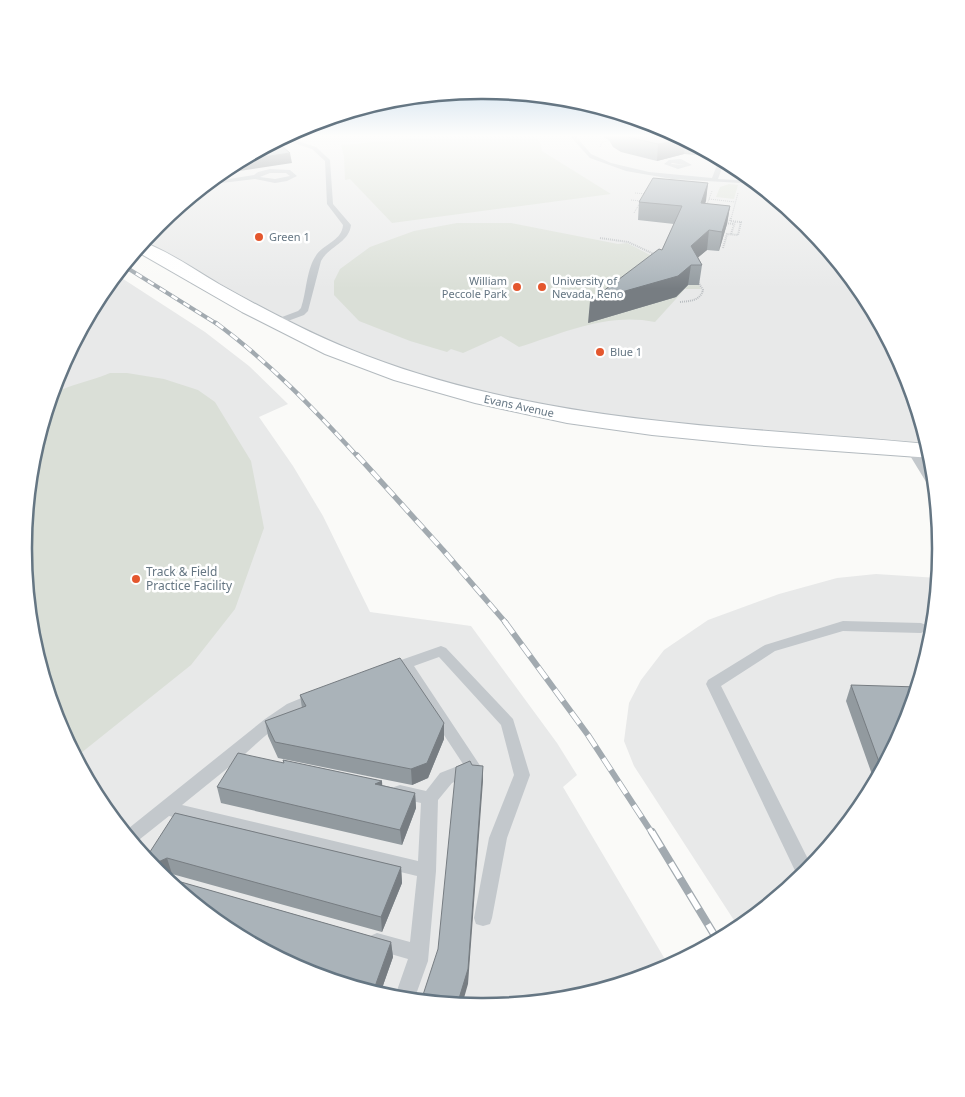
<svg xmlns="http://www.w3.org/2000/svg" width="965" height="1097" font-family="'Noto Sans',sans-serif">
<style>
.built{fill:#e8e9e9}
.green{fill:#dadfd7}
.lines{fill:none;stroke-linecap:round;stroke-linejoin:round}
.secondary-casing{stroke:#b3babf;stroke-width:2}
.path-far1{stroke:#bbbfc2;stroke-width:1;stroke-dasharray:1 1;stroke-linecap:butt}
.path{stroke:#bbbfc2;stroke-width:2;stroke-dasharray:1 1;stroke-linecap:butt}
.lane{fill:#c3c8cc;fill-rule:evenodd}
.secondary{fill:#fff;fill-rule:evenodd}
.rail-far4-casing{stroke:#a2aab0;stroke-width:4}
.rail-far3-casing{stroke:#a2aab0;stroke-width:4.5}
.rail-far2-casing{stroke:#a2aab0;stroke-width:5.5}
.rail-far1-casing{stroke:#a2aab0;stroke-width:6}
.rail-casing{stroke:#a2aab0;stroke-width:8}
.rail-far4{stroke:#fff;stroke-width:2.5;stroke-dasharray:7;stroke-linecap:butt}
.rail-far3{stroke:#fff;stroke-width:3;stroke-dasharray:9;stroke-linecap:butt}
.rail-far2{stroke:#fff;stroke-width:4;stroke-dasharray:11;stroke-linecap:butt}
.rail-far1{stroke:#fff;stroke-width:4.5;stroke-dasharray:14;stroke-linecap:butt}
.rail{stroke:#fff;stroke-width:5.5;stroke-dasharray:18;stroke-linecap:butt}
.wall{fill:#929a9f}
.shaded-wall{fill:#777d82}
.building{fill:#aab3b9;stroke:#777d82}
.poi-dot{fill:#e4572e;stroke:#fff;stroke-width:2}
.labels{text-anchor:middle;stroke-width:5;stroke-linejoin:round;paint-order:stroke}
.far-poi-label{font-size:11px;fill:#657683;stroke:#fff;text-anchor:start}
.far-street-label{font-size:11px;fill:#657683;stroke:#fff}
.poi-label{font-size:12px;fill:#657683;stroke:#fff;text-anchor:start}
.rim{fill:none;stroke:#657683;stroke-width:2.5}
</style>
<rect width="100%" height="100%" fill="#fafaf8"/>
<path class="built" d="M 288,135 L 677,135 L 738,167 L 807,224 L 864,294 L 906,373 L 928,443 L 765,433 L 635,420 L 514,399 L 441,382 L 382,362 L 333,343 L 266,309 L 144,242 L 158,224 L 228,167 Z
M 117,275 L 205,332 L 249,366 L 288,404 L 259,417 L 293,466 L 323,516 L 370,612 L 471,626 L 557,743 L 577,775 L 563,787 L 669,966 L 658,972 L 572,998 L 482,1007 L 393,998 L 307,972 L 158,873 L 101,803 L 59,724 L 33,638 L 24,548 L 33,459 L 59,373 L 101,293 Z
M 876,574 L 938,578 L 932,638 L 906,724 L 864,804 L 807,873 L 739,928 L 634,766 L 624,741 L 629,703 L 641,680 L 664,650 L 708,620 L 779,594 L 837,578 Z"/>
<path class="green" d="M 458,135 L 532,135 L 540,141 L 542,151 L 611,194 L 392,223 L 350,179 L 345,180 L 344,156 L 341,145 Z
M 729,184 L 738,185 L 734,199 L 716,197 L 720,187 Z
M 457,223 L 511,223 L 618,244 L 627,243 L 677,269 L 690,269 L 701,289 L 685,289 L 655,322 C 608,312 563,333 519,347 L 501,336 L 463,353 L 451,349 L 447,352 L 410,341 L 359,321 L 334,295 L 334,281 L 340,269 L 370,247 L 414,231 Z
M 110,373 L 127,373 L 164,379 L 198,390 L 215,402 L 251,461 L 264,528 L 235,609 L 191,665 L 76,757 L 59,724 L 33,638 L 24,548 L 33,459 L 52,395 C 71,383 90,382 110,373 Z"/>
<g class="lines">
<g class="secondary-casing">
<path id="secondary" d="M 143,242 C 170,252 195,270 219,284 C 267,311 316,337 367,356 C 548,425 738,426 928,444 L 932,458 L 753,445 L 652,435 L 567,423 L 475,403 L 394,380 L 325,354 L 242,312 L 136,251 Z"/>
</g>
<path class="path-far1" d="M 600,147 L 602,142 L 613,140
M 635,193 L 647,194
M 709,199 L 735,202
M 631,200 L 641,201
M 706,207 L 712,191
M 634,213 L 641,201
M 731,219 L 738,193"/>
<path class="path" d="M 730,221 L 731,218
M 724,223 L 734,224
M 731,234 L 735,222
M 600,238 L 628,242 L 656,255
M 723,248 L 727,234 L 738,235 L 741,222 L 730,221
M 680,302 C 690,301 700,301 703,290 L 698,282"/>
<path class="lane" d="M 569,135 L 575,135 L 591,154 L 611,163 L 649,172 L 712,178 L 717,165 L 720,163 L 723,165 L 718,179 L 754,181 L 758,184 L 672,179 L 626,171 L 590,158 Z
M 285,137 L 316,147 L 330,160 L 333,204 L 351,225 C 349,243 329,246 321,261 L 308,311 L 304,315 L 277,325 L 274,324 L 274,320 L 298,311 L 301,308 C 307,291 306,269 317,254 C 326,243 342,240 343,225 L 327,204 L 325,161 L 312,149 L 281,139 Z
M 681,159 L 692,165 L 678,169 L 664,164 L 669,160 ZM 672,163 L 684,165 L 671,164 Z
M 270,169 L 290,170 L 297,176 L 287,181 L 275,183 L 255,179 L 205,185 L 210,182 L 254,175 L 258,172 ZM 270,173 L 286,173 L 290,176 L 275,179 L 260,177 Z
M 911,446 L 915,447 L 934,478 L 936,491 L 931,490 L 906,449 Z
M 843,621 L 921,623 L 926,625 L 928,628 L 926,631 L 921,633 L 843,631 L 775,651 L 721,686 L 812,867 L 799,879 L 706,684 L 708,680 L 765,645 Z
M 441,646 L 446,648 L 513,719 L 530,775 L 507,838 L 492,918 L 490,924 L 483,926 L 476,924 L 474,918 L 489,838 L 514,775 L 501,725 L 439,657 L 414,666 L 481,767 L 479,771 L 452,783 L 438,800 L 436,871 L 428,961 L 414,1000 L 394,999 L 408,959 L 370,948 L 367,942 L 370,936 L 377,933 L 410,942 L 417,876 L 169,816 L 135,843 L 124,832 L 265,719 L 287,704 L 316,692 L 321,693 L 324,697 C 319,705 305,708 297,713 C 278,724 261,739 245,754 L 247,758 L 245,762 L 239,764 L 234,763 L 182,805 L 418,861 L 421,803 L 394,797 L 392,792 L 394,787 L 400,785 L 426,791 L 440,773 L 463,764 L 402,671 L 389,675 L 384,674 L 382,670 L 384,666 Z"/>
<use href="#secondary" class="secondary"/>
<g class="rail-far4-casing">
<path id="rail-far4" d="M 124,266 L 217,324"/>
</g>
<g class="rail-far3-casing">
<path id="rail-far3" d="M 216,323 C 269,362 314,409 358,457"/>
</g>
<g class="rail-far2-casing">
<path id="rail-far2" d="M 357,455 L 443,550 L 506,623"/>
</g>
<g class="rail-far1-casing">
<path id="rail-far1" d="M 505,622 L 588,735 L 652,833"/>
</g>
<g class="rail-casing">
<path id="rail" d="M 652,832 L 718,941"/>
</g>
<use href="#rail-far4" class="rail-far4"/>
<use href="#rail-far3" class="rail-far3"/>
<use href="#rail-far2" class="rail-far2"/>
<use href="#rail-far1" class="rail-far1"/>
<use href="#rail" class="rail"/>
</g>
<path class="wall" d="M 600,135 L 677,135 L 719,157 L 684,154 L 657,161 L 621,152 L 613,147 L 609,140 Z
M 708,183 L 705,204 L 730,206 L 727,224 L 719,251 L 707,250 L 698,257 L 702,265 L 699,285 L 688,285 L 676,297 L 588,323 L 662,250 L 674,224 L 638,220 L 639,202 Z
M 851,685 L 906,724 L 875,783 L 846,701 Z
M 300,695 L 444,723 L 444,739 L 428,778 L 412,785 L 278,758 L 268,736 L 265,721 L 302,708 Z
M 283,760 L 382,781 L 382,785 L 415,793 L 416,808 L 402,845 L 221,803 L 217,787 L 284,763 Z
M 175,813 L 401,867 L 402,883 L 382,932 L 172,874 L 181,882 L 391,942 L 393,957 L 380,994 L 307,972 L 158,873 Z"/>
<path class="shaded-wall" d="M 685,139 L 686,140 L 684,154 L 657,161 L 658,144 Z
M 290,153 L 292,163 L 219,174 L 228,167 L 242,160 Z
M 708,183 L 706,201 L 698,222 L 701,203 Z
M 730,206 L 727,224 L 719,251 L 722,232 Z
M 709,230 L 707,250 L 688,266 L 691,246 Z
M 691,265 L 688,285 L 676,297 L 588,323 L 590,301 Z
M 444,723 L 444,739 L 428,778 L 412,785 L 411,769 Z
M 483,766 L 483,781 L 468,984 L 462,1005 L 457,1005 Z
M 382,781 L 383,797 L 375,784 Z
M 415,793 L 416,808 L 402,845 L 400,830 Z
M 167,858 L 172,874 L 164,878 L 158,862 Z
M 401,867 L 402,883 L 382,932 L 381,917 Z
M 391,942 L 393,957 L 380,994 L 373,992 Z"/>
<path class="building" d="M 620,135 L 677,135 L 685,139 L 658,144 L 623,136 Z
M 276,141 L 290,153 L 242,160 Z
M 653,178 L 708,183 L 701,203 L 730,206 L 722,232 L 709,230 L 691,246 L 702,265 L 691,265 L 678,276 L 590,301 L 659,249 L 662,250 L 682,206 L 639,202 Z
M 400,658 L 444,723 L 427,763 L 411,769 L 275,742 L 265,721 L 306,706 L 300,695 Z
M 851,685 L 918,687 L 906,724 L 882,770 Z
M 238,753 L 284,763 L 283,760 L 382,781 L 375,784 L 415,793 L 400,830 L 217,787 Z
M 470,761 L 472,765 L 483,766 L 468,969 L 457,1005 L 421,1001 L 438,949 L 456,767 Z
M 175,813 L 401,867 L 381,917 L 167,858 L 158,862 L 181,882 L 391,942 L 373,992 L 307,972 L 227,930 L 158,873 L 146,858 Z"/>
<linearGradient id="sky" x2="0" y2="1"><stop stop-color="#96bcdc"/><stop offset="0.47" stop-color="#fdfdfc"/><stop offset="1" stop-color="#fdfdfc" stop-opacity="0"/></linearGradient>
<rect width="965" height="289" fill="url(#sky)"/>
<g class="poi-dot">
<circle cx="259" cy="237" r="5"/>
<circle cx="517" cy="287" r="5"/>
<circle cx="542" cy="287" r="5"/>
<circle cx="600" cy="352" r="5"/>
<circle cx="136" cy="579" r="5"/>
</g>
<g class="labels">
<g class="far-poi-label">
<text x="269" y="241">Green 1</text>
<text x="507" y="285" text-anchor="end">William<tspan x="507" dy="13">Peccole Park</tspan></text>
<text x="552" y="285">University of<tspan x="552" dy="13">Nevada, Reno</tspan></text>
<text x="610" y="356">Blue 1</text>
</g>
<g class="far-street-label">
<text transform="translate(519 406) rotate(12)" y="4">Evans Avenue</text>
</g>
<g class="poi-label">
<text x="146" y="576">Track &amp; Field<tspan x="146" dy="14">Practice Facility</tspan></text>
</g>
</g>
<path d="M0 0H965V1097H0ZM481 99H483A449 449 0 0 1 932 548V549A449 449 0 0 1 483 998H481A449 449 0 0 1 32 549V548A449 449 0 0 1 481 99Z" fill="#fff" fill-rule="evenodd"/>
<path class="rim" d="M481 99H483A449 449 0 0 1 932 548V549A449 449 0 0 1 483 998H481A449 449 0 0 1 32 549V548A449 449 0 0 1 481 99Z"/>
</svg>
